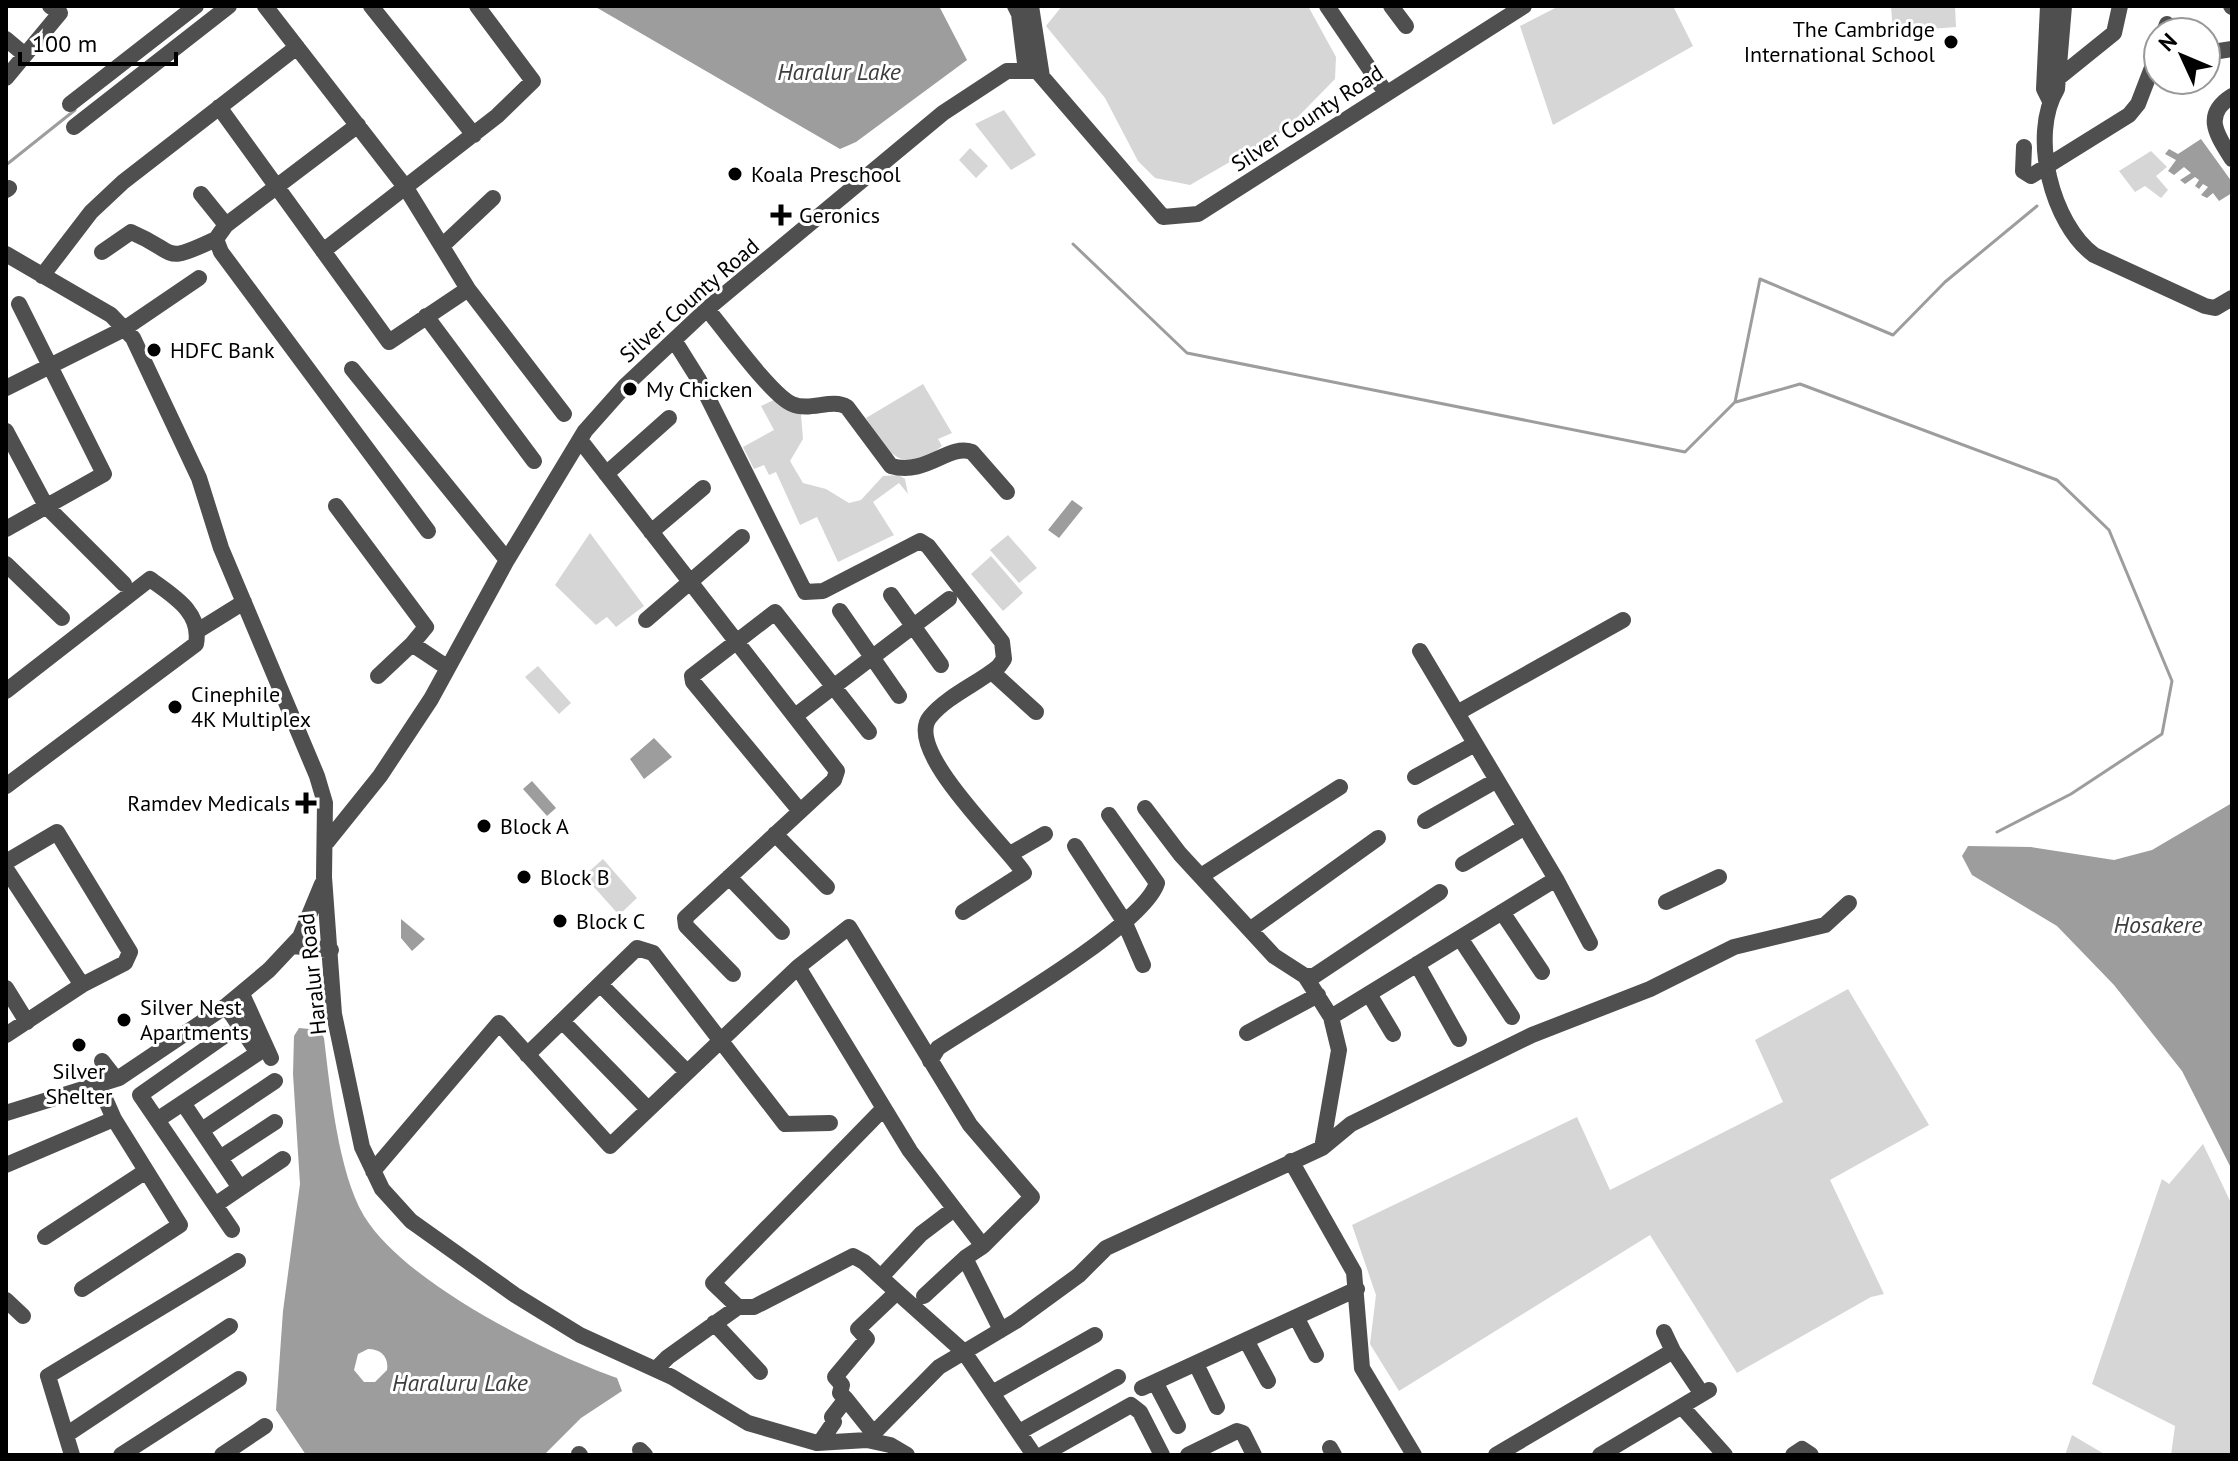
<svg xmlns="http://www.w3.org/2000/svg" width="2238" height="1461" font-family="'PT Sans',sans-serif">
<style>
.green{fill:#d6d6d6}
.water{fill:#9d9d9d;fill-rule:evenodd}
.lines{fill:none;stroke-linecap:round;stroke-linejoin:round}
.stream{stroke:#9d9d9d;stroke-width:3}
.minor{stroke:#4f4f4f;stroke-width:16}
.poi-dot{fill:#000;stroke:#fff;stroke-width:3}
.labels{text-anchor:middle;stroke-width:6;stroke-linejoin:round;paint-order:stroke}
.poi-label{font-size:22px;fill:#000;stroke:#fff;text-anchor:start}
.street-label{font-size:22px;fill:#000;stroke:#fff}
.water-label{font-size:24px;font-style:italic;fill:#3e3e3e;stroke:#fff}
</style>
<rect width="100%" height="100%" fill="#fff"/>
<path class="green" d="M 1062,6 L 1308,6 L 1336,57 L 1335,79 L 1285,130 L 1190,185 L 1155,178 L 1138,161 L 1105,98 L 1046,26 Z
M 1559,6 L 1673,6 L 1693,46 L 1553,125 L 1520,26 Z
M 1891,6 L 1955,6 L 1956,27 L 1893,32 Z
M 1004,110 L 1036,155 L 1011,170 L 975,124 Z
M 970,148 L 988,166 L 976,178 L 959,160 Z
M 2151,151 L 2167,167 L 2156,176 L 2168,190 L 2161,198 L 2145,186 L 2135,192 L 2119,171 Z
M 923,384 L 952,433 L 938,439 L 942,446 C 903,478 886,452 866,418 Z
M 776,399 L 801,414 L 803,439 L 790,461 L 803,483 L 826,489 L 849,503 L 861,500 L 883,476 L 899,475 L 905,479 L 908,494 L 899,483 L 873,502 L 894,535 L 838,562 L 817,517 L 800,525 L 776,472 L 769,475 L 764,465 L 754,469 L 743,447 L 774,430 L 761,406 Z
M 590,533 L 644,606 L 616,627 L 607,617 L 596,625 L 555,585 Z
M 1008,535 L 1037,568 L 1019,583 L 990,550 Z
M 991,556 L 1023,593 L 1003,611 L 971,574 Z
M 538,666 L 571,703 L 559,714 L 525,677 Z
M 603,859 L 637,898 L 619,915 L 584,876 Z
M 1848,989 L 1929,1125 L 1830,1180 L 1884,1294 L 1871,1297 L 1737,1373 L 1650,1235 L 1399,1391 L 1370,1344 L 1376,1295 L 1352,1225 L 1577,1117 L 1610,1190 L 1783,1102 L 1755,1040 Z
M 2203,1144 L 2232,1205 L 2232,1455 L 2171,1455 L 2175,1426 L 2092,1384 L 2162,1179 L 2169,1184 Z
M 2072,1435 L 2106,1455 L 2065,1455 Z"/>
<path class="water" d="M 594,6 L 939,6 L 967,60 L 856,142 L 840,149 Z
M 2201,139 L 2232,182 L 2232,193 L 2219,201 L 2213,193 L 2207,198 L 2201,195 L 2208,187 L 2203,184 L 2199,189 L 2195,186 L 2199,180 L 2195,177 L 2185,184 L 2180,180 L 2191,173 L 2184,167 L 2174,175 L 2168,171 L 2176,160 L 2165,154 L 2169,149 L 2178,154 Z
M 1072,500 L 1083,508 L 1059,538 L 1048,530 Z
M 654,738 L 672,757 L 644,779 L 630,759 Z
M 532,781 L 556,808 L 547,816 L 523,789 Z
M 2232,803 L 2232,1170 L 2182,1071 L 2114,985 L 2057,926 L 1972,875 L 1962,856 L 1968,846 L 2031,847 L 2114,860 L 2152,850 Z
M 401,919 L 425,939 L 412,951 L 401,938 Z
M 299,1028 L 320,1030 L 324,1038 C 330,1088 338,1172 364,1216 C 405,1283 544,1352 617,1378 L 622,1391 L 581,1418 L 544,1455 L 306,1455 L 276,1410 L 283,1311 L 300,1184 L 293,1074 L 294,1036 ZM 368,1349 C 381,1349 389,1357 387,1370 L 375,1382 L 364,1382 L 354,1370 L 358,1354 Z"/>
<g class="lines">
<path class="stream" d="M 6,165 L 75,110
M 1073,244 L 1187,353 L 1685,452 L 1735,402 L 1760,279 L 1893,335 L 1945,282 L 2037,206
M 1736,402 L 1800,384 L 2057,480 L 2109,530 L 2172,681 L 2162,734 L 2071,794 L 1997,832"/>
<path class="minor" d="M 265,6 L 406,188 L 468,289 L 564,414
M 371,6 L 474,135
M 1015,6 L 1019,14 L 1026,71
M 1031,6 L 1042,77
M 1327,6 L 1386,93
M 1391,6 L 1406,26
M 2048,6 L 2044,89 L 2050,101
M 2064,6 L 2057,89 C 2029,135 2052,224 2094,255 L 2205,306 L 2215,308 L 2232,298
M 2231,6 L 2232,7
M 2164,32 L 2167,24
M 6,39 L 25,55
M 2206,53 L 2232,49
M 6,78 L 60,13 L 50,6
M 2057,79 L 2114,33 L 2120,6
M 2232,96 C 2202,115 2217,135 2232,159
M 70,104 L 196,6
M 219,107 L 389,342 L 468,289
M 358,125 L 226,225 L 216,239 L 221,252 L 428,531
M 74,127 L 229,6
M 2024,147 L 2023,171 L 2031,176 L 2129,115 L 2138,104 L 2158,52
M 6,190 L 9,188
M 201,194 L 226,225
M 442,246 L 493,198
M 323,251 L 497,116 L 533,81 L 477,6
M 102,252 L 131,232 C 180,253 161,265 216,239
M 6,254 L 111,315 L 133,338 L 199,478 L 221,548 L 317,776 L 325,803 L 324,877 L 334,1014 L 362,1147 L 382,1189 L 411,1221 L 515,1295 L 580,1335 L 672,1377 L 748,1423 L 817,1443 L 867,1440 L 890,1445 L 907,1455
M 42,276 L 91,212 L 123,182 L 297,47
M 707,309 C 724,329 771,395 792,404 C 810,412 832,398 847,407 L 891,466 C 927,476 949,443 972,452 L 1007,492
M 426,316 L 534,461
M 674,340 L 699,380 L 805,592 L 823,591 L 920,541 L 928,546 L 1002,642 L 1004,659 L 999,666 C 979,683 947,696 930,717 C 903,750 1006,845 1024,873 L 963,912
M 352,369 L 507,560
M 6,388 L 124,329 L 199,278
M 6,431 L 46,506 L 124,584
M 580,440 L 837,771 L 834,780 L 685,918 L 686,926 L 733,974
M 606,474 L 669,418
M 336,506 L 426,627 L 412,644 L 448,668
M 6,529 L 104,474 L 19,304
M 651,532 L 703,488
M 6,564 L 62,618
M 891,595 L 941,665
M 840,611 L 899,696
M 646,620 L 742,537
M 199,630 L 244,602
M 992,672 L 1036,712
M 378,676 L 412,644
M 6,691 L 150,579 C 173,596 202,612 196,644 L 6,786
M 1457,713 L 1623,620
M 795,716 L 949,599
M 1415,777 L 1475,744
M 1145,808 L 1180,854 L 1274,956 L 1305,976 L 1331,1017
M 800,811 L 693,682 L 692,676 L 775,612 L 869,732
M 1425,821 L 1497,780
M 775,834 L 827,887
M 327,842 L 380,776 L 431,699 L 507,560 L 585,431 L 625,386 L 707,309 L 943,113 L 1007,71 L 1037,71 L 1163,217 L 1198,214 L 1524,6
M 1075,846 L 1124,921 L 1143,965
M 1012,853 L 1045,834
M 6,862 L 57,832 L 130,952 L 125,963 L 82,985 L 6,1035
M 1463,864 L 1525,827
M 6,869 L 82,985
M 1201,876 L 1340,787
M 729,877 L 782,932
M 1556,879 L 1590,943
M 1666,902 L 1719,877
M 1502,912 L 1542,972
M 1251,929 L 1378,838
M 1460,938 L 1512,1017
M 293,946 L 331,950
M 1417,964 L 1459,1039
M 1305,976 L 1314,976 L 1440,892
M 600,984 L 687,1072
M 6,988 L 27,1022
M 242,994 L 271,1058
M 1369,994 L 1393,1034
M 562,1021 L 648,1109
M 1247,1033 L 1318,995
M 227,1034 L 140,1095 L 232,1230
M 527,1055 L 637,948 L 653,953 L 785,1124 L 830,1123
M 102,1061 L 116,1079
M 930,1061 L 938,1048 C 983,1018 1143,927 1157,883 L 1109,815
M 183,1103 L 240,1188
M 6,1113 L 119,1078 L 226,1006 L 269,970 L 300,937 L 322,884
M 157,1120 L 258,1053 L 226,1006
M 202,1130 L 275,1081
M 1322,1148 L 1339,1050 L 1331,1017 L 1556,879 L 1420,651
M 220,1158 L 275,1122
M 1291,1161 L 1354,1272 L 1362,1368 L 1414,1455
M 6,1165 L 114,1119
M 373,1171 L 499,1023 L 610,1146 L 798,967 L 910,1151 L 983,1246 L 1032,1197 L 970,1125 L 849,927 L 798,967
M 215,1205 L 283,1159
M 45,1237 L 146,1171
M 983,1246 L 965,1258 L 1001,1330
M 881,1277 L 921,1234 L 954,1209
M 82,1289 L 180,1225 L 114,1119 L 99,1085
M 897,1292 L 964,1352 L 1034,1455
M 924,1296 L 965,1258
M 6,1300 L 23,1316
M 738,1307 L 754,1307 L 853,1256 L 864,1262 L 897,1292 L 858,1329 L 867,1339 L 835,1377 L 842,1385 L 840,1393 L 846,1399 L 832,1417 L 834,1422 L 821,1441
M 1296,1317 L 1316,1355
M 714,1323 L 760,1372
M 1664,1332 L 1673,1351
M 1246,1340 L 1268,1381
M 1196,1364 L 1217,1407
M 656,1369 L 668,1357 L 738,1307 L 713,1283 L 884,1108
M 1155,1382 L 1178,1426
M 1142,1388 L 1357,1289
M 994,1392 L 1095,1335
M 846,1399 L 874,1434
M 1682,1407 L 1725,1455
M 1021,1431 L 1118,1377
M 66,1435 L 230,1326
M 867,1440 L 939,1367 L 1016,1321 L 1079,1275 L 1106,1248 L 1322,1148 L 1351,1124 L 1532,1035 L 1650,989 L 1734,947 L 1825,925 L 1849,903
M 1330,1448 L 1334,1455
M 640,1450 L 645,1455
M 579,1454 L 580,1455
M 72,1455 L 48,1376 L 238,1261
M 121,1455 L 239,1379
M 222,1455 L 265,1426
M 1042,1455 L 1131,1405 L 1140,1412 L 1162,1455
M 1188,1455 L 1237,1431 L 1243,1433 L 1254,1455
M 1496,1455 L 1673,1351 L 1702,1394
M 1600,1455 L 1709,1390
M 1793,1455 L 1802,1449 L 1811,1455"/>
</g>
<g class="poi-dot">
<circle cx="1951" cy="42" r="8"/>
<circle cx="735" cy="174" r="8"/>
<path d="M777 203h8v8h8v8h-8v8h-8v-8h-8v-8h8z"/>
<circle cx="154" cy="350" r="8"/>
<circle cx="630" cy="389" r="8"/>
<circle cx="175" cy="707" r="8"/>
<path d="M302 791h8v8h8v8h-8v8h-8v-8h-8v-8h8z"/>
<circle cx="484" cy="826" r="8"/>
<circle cx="524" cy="877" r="8"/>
<circle cx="560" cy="921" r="8"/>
<circle cx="124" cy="1020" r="8"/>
<circle cx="79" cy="1045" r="8"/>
</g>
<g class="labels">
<g class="poi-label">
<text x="1935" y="37" text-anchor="end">The Cambridge<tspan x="1935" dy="25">International School</tspan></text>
<text x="751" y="182">Koala Preschool</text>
<text x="799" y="223">Geronics</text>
<text x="170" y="358">HDFC Bank</text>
<text x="646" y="397">My Chicken</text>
<text x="191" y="702">Cinephile<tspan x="191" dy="25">4K Multiplex</tspan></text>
<text x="290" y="811" text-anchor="end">Ramdev Medicals</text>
<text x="500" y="834">Block A</text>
<text x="540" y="885">Block B</text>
<text x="576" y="929">Block C</text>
<text x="140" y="1015">Silver Nest<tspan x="140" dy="25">Apartments</tspan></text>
<text x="79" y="1079" text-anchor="middle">Silver<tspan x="79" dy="25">Shelter</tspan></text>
</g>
<g class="street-label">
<text transform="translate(1307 118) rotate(-33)" y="8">Silver County Road</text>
<text transform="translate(689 300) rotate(-41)" y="8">Silver County Road</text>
<text transform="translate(312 974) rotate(-96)" y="8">Haralur Road</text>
</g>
<g class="water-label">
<text x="839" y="80">Haralur Lake</text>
<text x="2158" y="933">Hosakere</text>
<text x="460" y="1391">Haraluru Lake</text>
</g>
</g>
<rect width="2238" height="1461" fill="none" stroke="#000000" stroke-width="16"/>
<g transform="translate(2182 56) rotate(314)"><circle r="38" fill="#ffffff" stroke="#999999" stroke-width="2"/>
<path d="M0-6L14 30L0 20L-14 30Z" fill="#000000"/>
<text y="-12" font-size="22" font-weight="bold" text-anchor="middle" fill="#000000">N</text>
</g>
<path d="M20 52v12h156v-12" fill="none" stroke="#000000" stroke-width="4"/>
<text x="32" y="52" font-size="24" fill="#000000" stroke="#ffffff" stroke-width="6" paint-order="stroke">100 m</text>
</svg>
